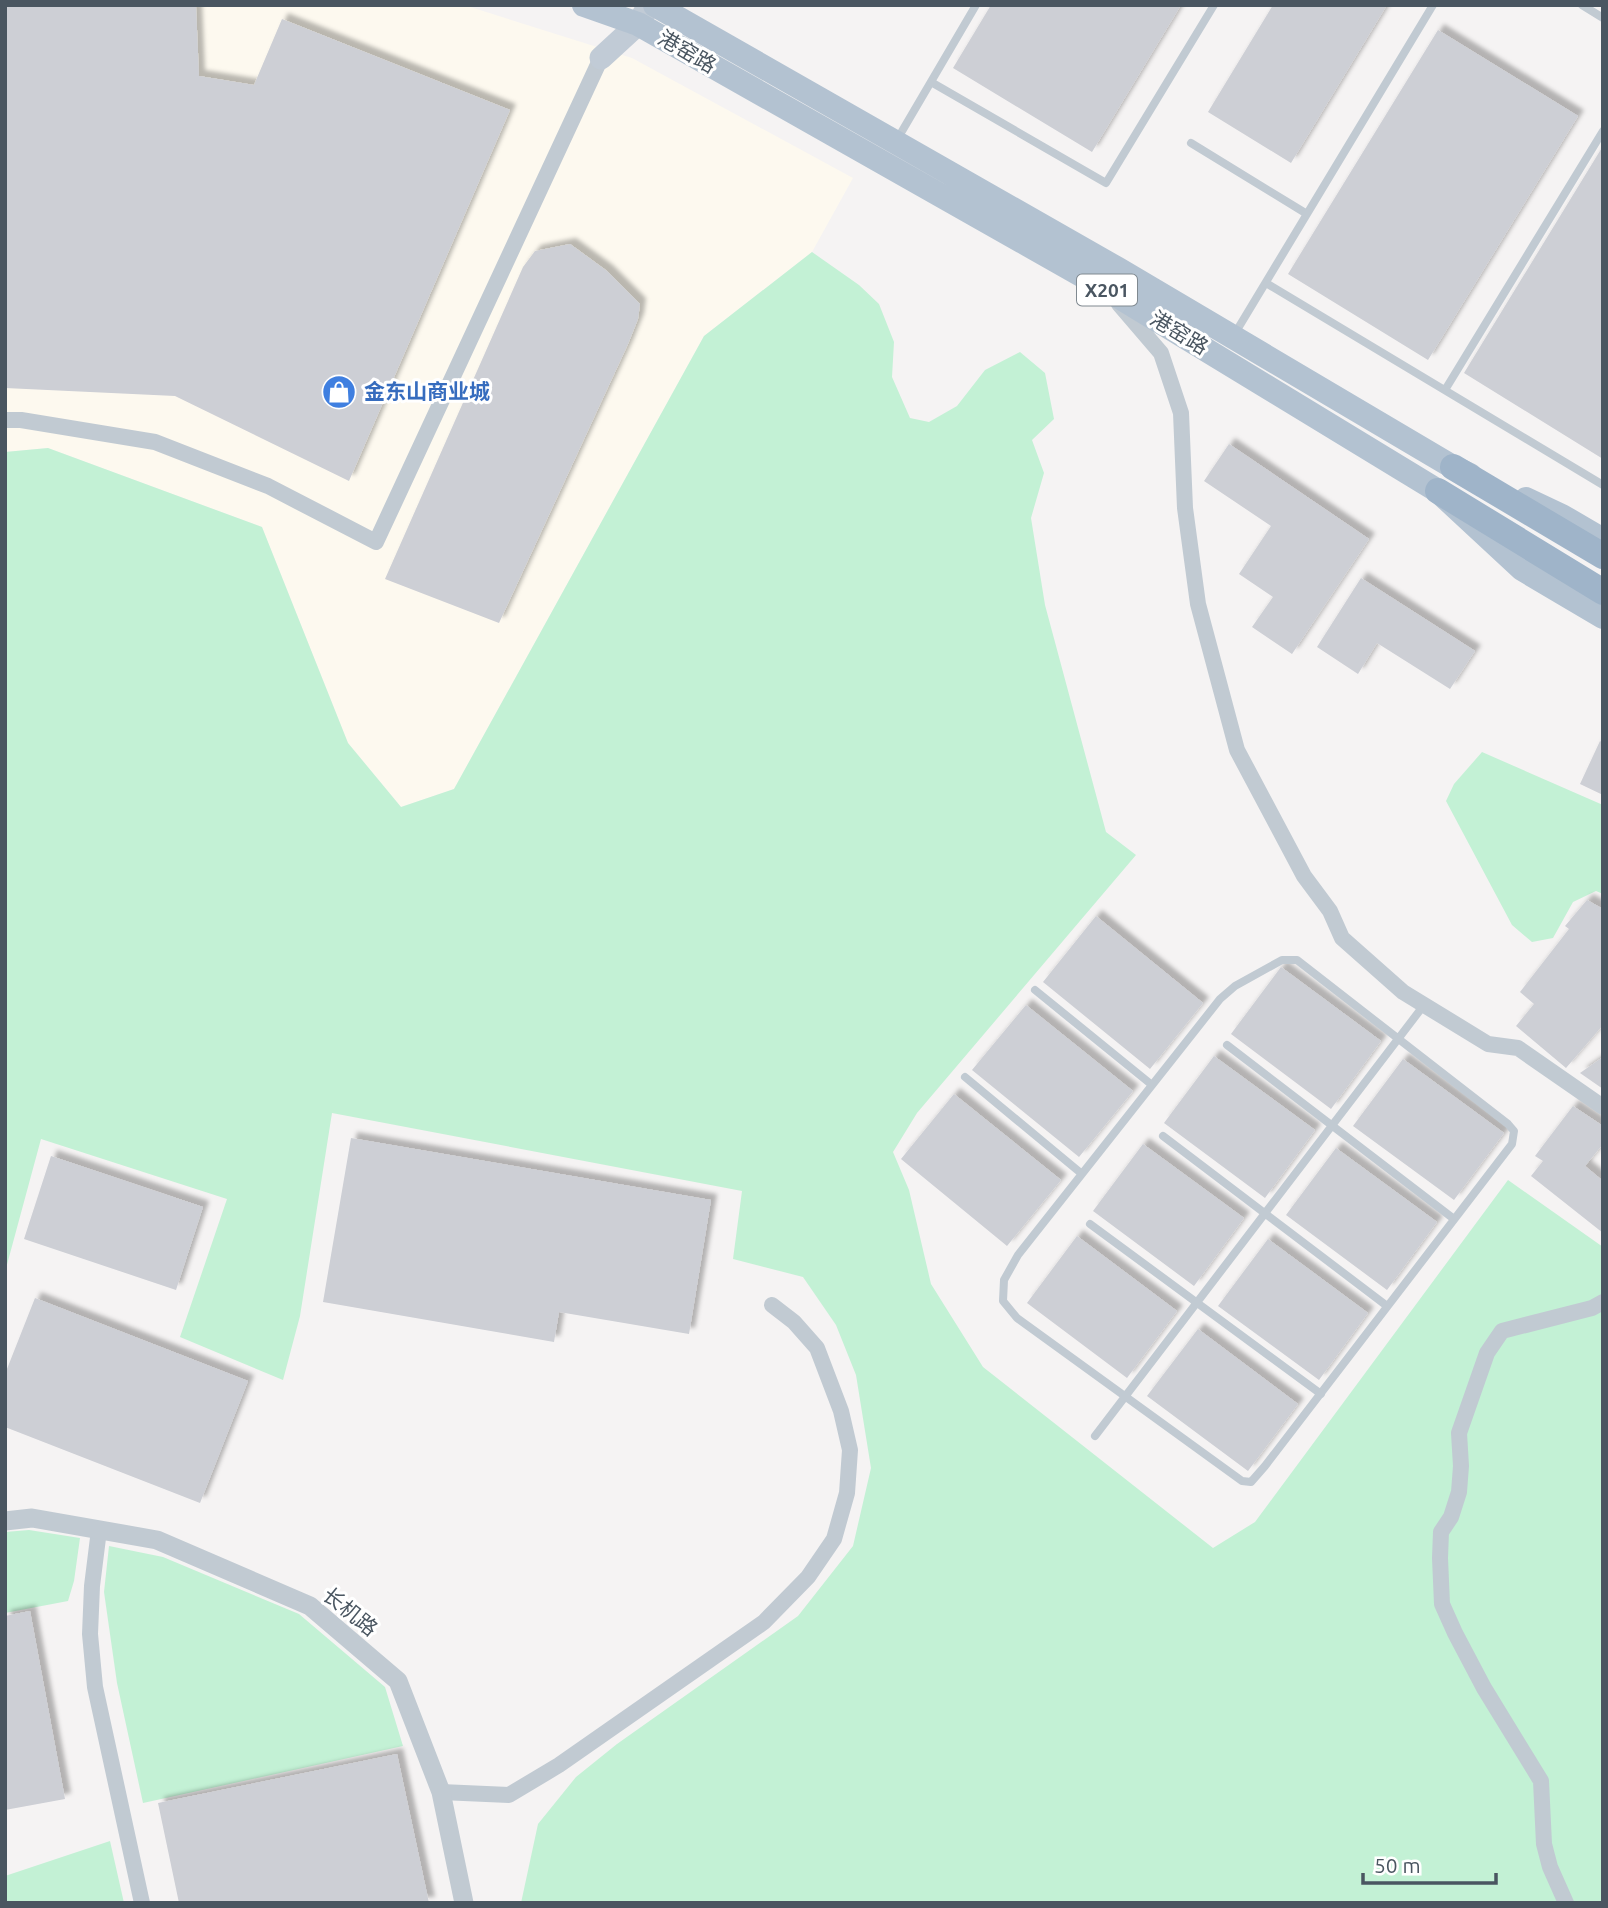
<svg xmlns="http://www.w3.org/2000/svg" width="1608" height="1908" font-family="Ubuntu,'Noto Sans SC',sans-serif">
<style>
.commercial{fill:#fdf9ef}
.green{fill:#c3f1d5}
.building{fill:#cdcfd5;filter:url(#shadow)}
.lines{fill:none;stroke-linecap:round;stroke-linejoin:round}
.service{stroke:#c1cad2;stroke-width:8}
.minor{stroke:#c1cad2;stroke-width:16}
.tertiary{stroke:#c1cad2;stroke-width:19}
.secondary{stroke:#c1cbd6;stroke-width:23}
.primary{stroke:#b3c2d1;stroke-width:24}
.trunk{stroke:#9fb4c9;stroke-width:26}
.labels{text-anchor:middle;stroke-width:6;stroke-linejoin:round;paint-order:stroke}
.shield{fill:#fff;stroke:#808990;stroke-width:2}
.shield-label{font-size:19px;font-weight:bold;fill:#4a5661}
.street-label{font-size:21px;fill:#4a5661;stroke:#fff}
.shop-label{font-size:21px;font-weight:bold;fill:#366cbe;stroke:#fff;text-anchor:start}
</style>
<defs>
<filter id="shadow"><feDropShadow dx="6" dy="-6" stdDeviation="2" flood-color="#0004"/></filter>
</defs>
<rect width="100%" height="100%" fill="#f5f3f3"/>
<path class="commercial" d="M 5,5 L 464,5 L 632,58 L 853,178 L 812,252 L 704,336 L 454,789 L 401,807 L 348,743 L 262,527 L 48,448 L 5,452 Z"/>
<path class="green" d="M 812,252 L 859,285 L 879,304 L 894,342 L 892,377 L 910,418 L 929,422 L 957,406 L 985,370 L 1020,352 L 1045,373 L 1054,419 L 1032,440 L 1044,473 L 1031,518 L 1045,605 L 1106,832 L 1136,855 L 917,1113 L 893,1152 L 909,1190 L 931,1284 L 983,1367 L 1213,1548 L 1255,1522 L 1508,1180 L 1603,1247 L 1603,1903 L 521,1903 L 538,1824 L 576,1777 L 617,1744 L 798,1616 L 853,1546 L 871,1468 L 856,1375 L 836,1325 L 803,1277 L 733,1259 L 742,1191 L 332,1113 L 300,1316 L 283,1380 L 180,1337 L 227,1199 L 41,1139 L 5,1272 L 5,452 L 48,448 L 262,527 L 348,743 L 401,807 L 454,789 L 704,336 Z
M 1482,752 L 1603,805 L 1603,894 L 1596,891 L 1573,902 L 1553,938 L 1532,942 L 1512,925 L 1446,801 L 1454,784 Z
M 29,1530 L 80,1538 L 74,1581 L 68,1601 L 5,1613 L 5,1532 Z
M 109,1546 L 163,1557 L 299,1614 L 385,1687 L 403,1746 L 143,1803 L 117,1683 L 104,1592 Z
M 110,1841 L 124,1903 L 5,1903 L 5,1876 Z"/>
<path class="building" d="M 5,5 L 196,6 L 199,76 L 254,85 L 282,19 L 510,110 L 349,481 L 175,396 L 5,388 Z
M 991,5 L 1181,5 L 1092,152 L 953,68 Z
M 1273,5 L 1387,5 L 1291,163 L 1208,112 Z
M 1438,30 L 1578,116 L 1428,360 L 1288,274 Z
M 1603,146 L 1603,459 L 1464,373 Z
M 570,244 L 607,271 L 640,304 L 638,319 L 628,344 L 499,623 L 385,579 L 523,267 L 535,251 Z
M 1229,444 L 1369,539 L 1292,654 L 1252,627 L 1273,597 L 1239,574 L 1271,526 L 1204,481 Z
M 1361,578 L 1475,651 L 1450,689 L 1377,643 L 1358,674 L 1317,647 Z
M 1600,741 L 1603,743 L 1603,795 L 1580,784 Z
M 1587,900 L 1603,909 L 1603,1025 L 1566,1068 L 1516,1026 L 1534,1004 L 1520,992 L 1569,929 L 1565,926 Z
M 1096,916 L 1203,1003 L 1150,1069 L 1043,982 Z
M 1281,967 L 1381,1041 L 1331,1109 L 1231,1034 Z
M 1026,1005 L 1133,1091 L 1079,1157 L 972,1070 Z
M 1214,1056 L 1315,1130 L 1265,1198 L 1164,1123 Z
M 1603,1057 L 1603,1089 L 1580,1073 Z
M 1403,1059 L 1504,1133 L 1454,1200 L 1353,1126 Z
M 954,1094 L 1061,1180 L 1007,1246 L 901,1159 Z
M 1573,1106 L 1603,1126 L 1603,1144 L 1585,1166 L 1603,1181 L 1603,1233 L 1531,1176 L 1543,1161 L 1535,1156 Z
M 351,1138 L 711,1200 L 689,1334 L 559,1312 L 554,1342 L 323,1302 Z
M 1143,1144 L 1244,1218 L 1194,1286 L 1093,1211 Z
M 1336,1148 L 1437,1222 L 1387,1290 L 1286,1215 Z
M 51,1156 L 203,1207 L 176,1290 L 24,1239 Z
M 1077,1236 L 1177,1311 L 1127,1378 L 1027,1303 Z
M 1268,1239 L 1368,1313 L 1319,1380 L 1218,1306 Z
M 35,1298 L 248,1381 L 200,1503 L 5,1427 L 5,1374 Z
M 1198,1329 L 1298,1404 L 1248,1471 L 1147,1396 Z
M 30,1611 L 65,1799 L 5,1810 L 5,1616 Z
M 397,1754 L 429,1903 L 179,1903 L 158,1803 Z"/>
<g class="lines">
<path class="service" d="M 1582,5 L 1603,18
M 931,82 L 1106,183 L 1214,5
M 898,138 L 976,5
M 1191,143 L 1307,214
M 1266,283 L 1603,485
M 1234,335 L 1433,5
M 1445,390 L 1603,131
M 1282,960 L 1297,960 L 1508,1124 L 1514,1131 L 1512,1144 L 1265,1466 L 1251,1482 L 1242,1481 L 1017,1318 L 1003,1301 L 1004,1280 L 1018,1255 L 1220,999 L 1235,986 Z
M 1035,990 L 1152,1085
M 1227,1045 L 1454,1219
M 965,1077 L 1082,1174
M 1163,1136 L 1387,1306
M 1090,1224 L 1321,1394
M 1095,1436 L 1424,1005"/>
<path class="minor" d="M 1119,304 L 1161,353 L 1181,413 L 1185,508 L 1198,604 L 1237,750 L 1304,876 L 1330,911 L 1342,938 L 1403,992 L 1488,1044 L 1518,1048 L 1603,1107
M 5,420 L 21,420 L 155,442 L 268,486 L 376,542 L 601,58
M 99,1530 L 92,1586 L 90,1634 L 95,1687 L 142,1903
M 441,1792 L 509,1795 L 559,1765 L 764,1622 L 808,1577 L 834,1539 L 847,1493 L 850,1450 L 841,1411 L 817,1348 L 794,1322 L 772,1305
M 1566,1903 L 1550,1867 L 1544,1844 L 1541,1781 L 1484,1688 L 1455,1633 L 1442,1604 L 1440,1558 L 1441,1532 L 1451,1517 L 1459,1492 L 1461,1466 L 1459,1433 L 1487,1353 L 1502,1331 L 1592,1308 L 1603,1302"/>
<path class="tertiary" d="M 5,1521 L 32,1518 L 157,1540 L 310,1606 L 398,1681 L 441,1792 L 464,1903"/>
<path class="secondary" d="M 601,58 L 638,24 L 649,5"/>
<path class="primary" d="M 584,5 L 638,24 L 1106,289 L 1438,491 L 1522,569 L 1603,617
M 655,5 L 1118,269 L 1453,467 L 1470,475
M 1526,499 L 1562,516 L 1603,540"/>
<path class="trunk" d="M 1453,467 L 1603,556
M 1438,491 L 1603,592"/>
</g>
<defs>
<g id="shop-disc" transform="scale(1.75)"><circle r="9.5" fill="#3f7fe0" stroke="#fff"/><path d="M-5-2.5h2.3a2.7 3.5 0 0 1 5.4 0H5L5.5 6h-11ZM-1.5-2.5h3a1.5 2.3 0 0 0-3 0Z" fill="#fff"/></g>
</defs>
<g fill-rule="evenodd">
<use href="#shop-disc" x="339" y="392"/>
</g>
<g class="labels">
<rect class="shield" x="1077" y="274.5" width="60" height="31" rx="5"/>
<g class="shield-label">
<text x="1107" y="297">X201</text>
</g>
<g class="street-label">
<text transform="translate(687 52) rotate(30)" y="7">港窑路</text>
<text transform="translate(1179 333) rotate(31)" y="7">港窑路</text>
<text transform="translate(350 1612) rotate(39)" y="7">长机路</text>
</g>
<g class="shop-label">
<text x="364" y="399">金东山商业城</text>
</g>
</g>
<rect width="1608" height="1908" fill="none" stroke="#4a5661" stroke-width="14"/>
<path d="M1363 1873v10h133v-10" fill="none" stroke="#4a5661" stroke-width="3.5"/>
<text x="1374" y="1873" font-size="21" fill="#4a5661" stroke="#ffffff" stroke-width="5" paint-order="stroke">50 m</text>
</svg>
